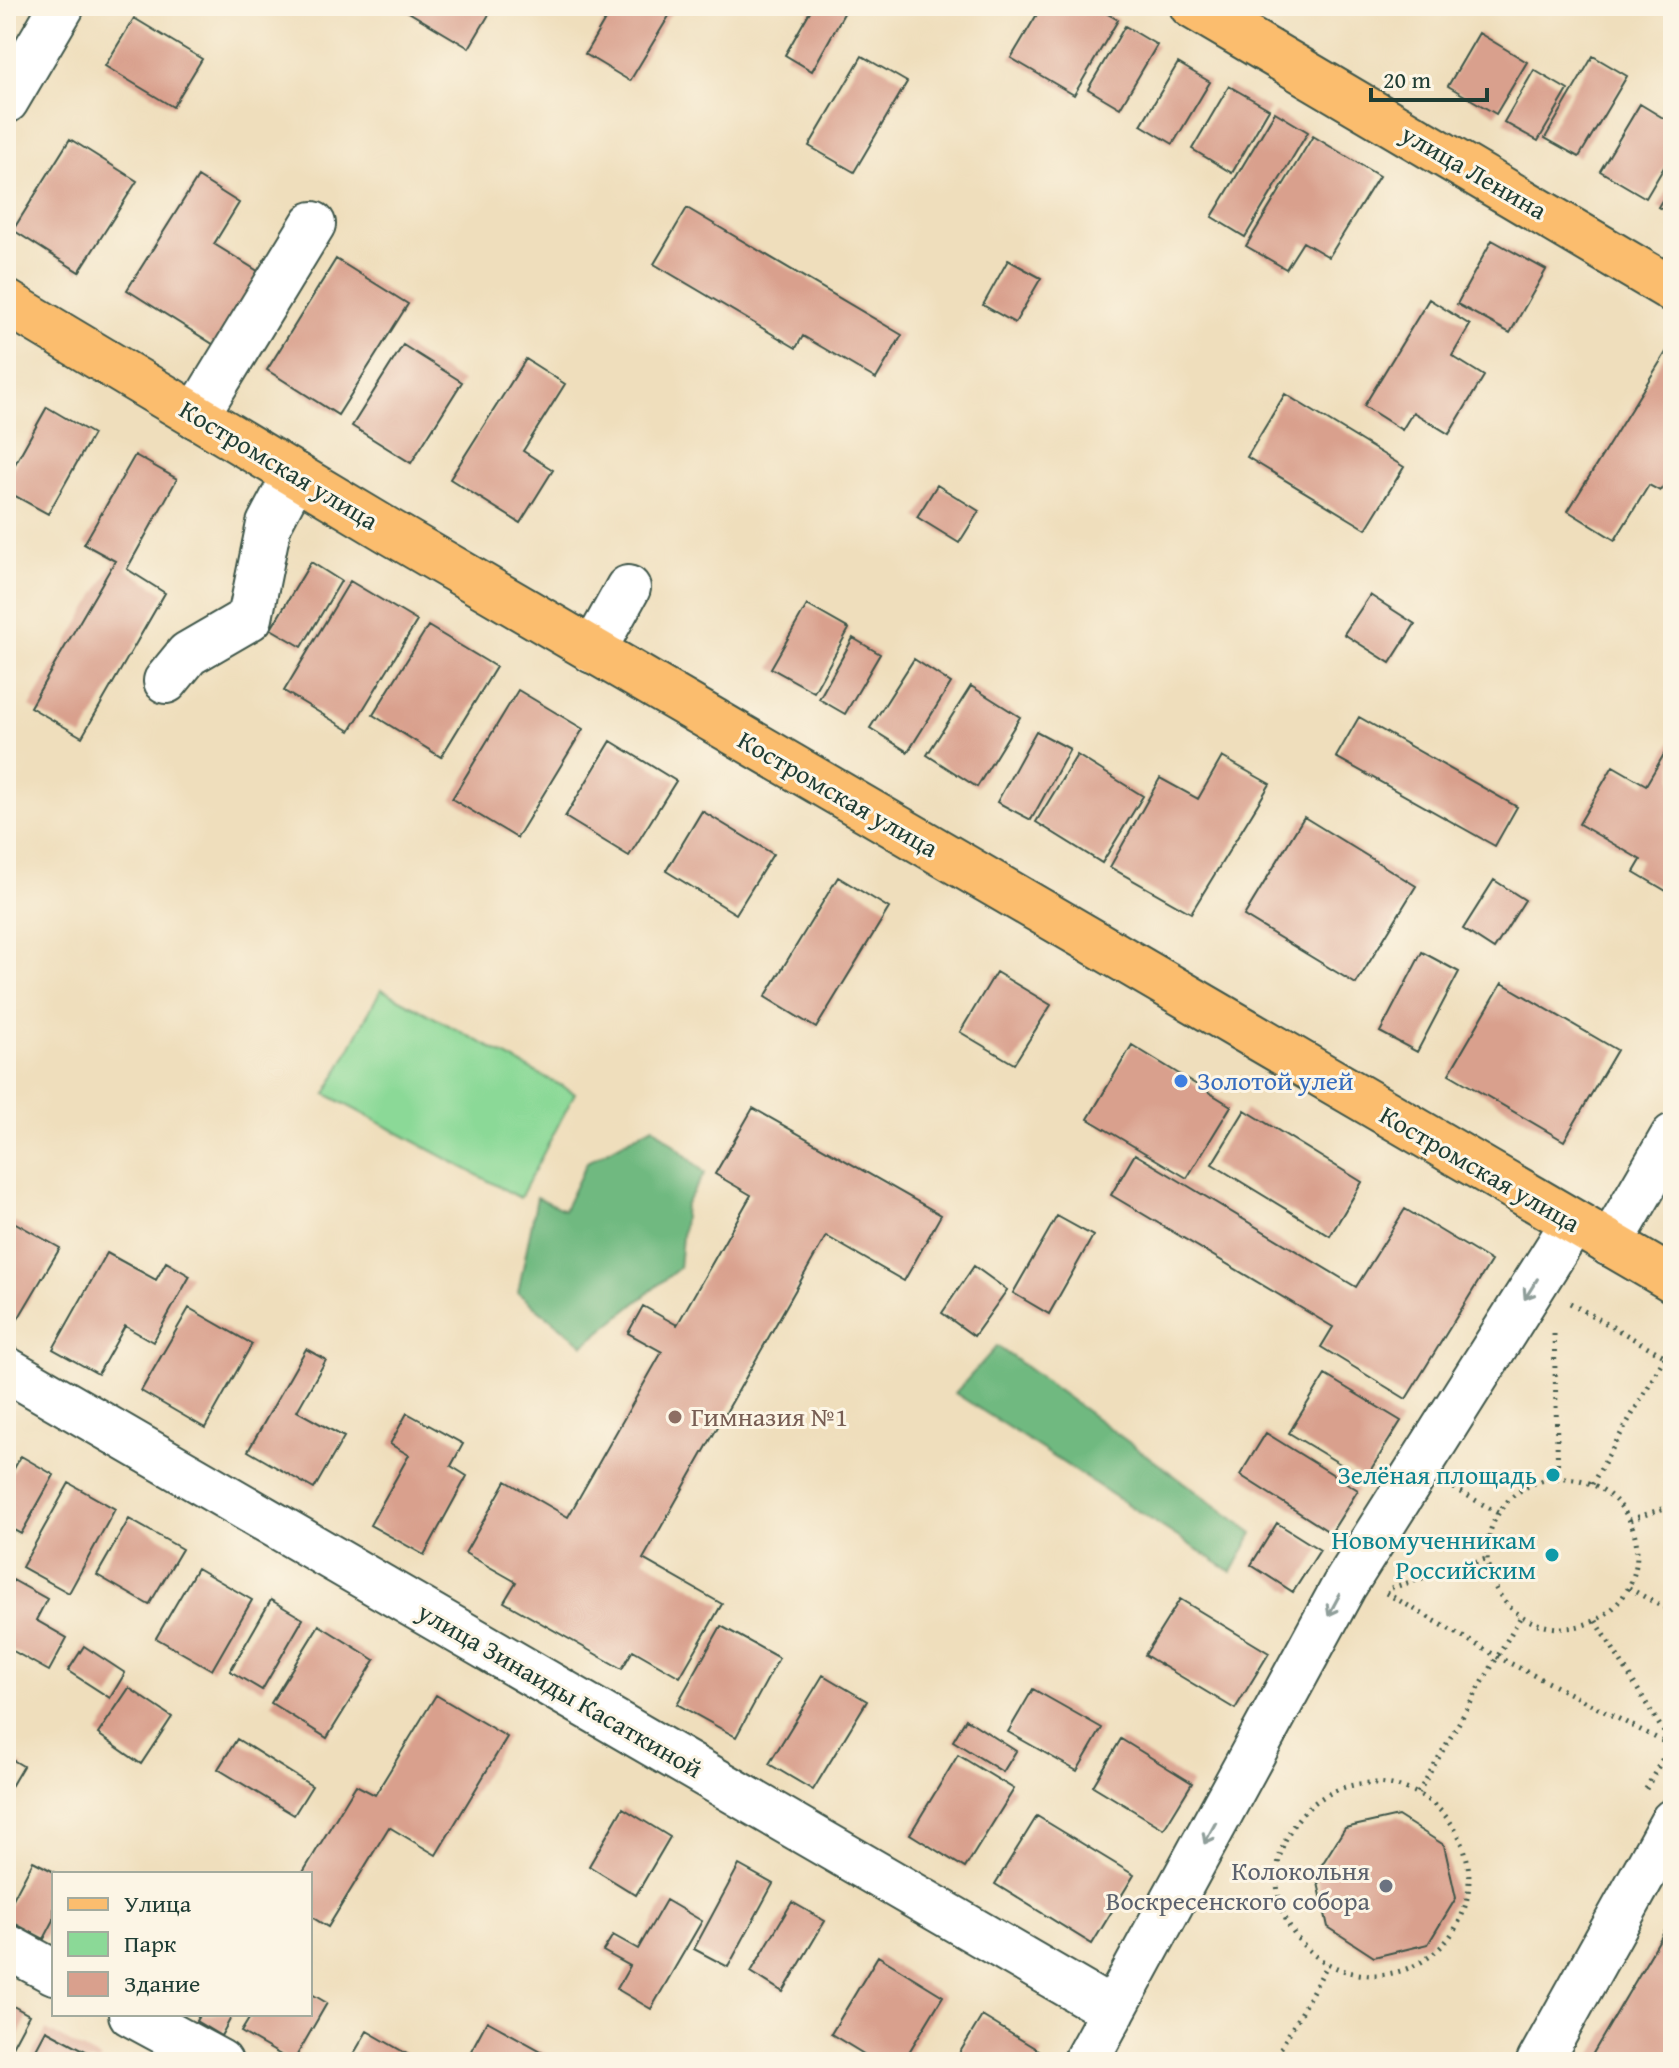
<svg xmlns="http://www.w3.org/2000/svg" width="1679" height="2068" font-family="'Gentium Book Plus',serif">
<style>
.green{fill:#8bd997;stroke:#558b66;stroke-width:2}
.forest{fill:#70b980;stroke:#487b5a;stroke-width:2}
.building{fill:#d9a08d}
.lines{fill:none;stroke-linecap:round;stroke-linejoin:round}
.minor-casing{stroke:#3e5548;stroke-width:48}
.major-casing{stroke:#3e5548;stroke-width:48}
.path{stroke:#3e5548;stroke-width:5;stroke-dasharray:2 6;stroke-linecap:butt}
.minor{stroke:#fff;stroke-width:44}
.major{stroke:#fbbd6e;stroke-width:44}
.oneway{stroke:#8f9e9a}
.shop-dot{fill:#3f7fe0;stroke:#fcf5e5;stroke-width:3}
.education-dot{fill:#8d6e63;stroke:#fcf5e5;stroke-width:3}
.culture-dot{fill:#0f9aa8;stroke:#fcf5e5;stroke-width:3}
.worship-dot{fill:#6b7280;stroke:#fcf5e5;stroke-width:3}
.labels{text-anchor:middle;stroke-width:6;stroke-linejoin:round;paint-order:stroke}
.street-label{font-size:26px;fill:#1f3d34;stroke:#fcf5e5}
.shop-label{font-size:26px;fill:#366cbe;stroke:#fcf5e5;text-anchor:start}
.education-label{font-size:26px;fill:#785e54;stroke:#fcf5e5;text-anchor:start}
.culture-label{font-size:26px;fill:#0d838f;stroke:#fcf5e5;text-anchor:end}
.worship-label{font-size:26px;fill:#5b616d;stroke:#fcf5e5;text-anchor:end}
</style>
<rect width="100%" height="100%" fill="#fcf5e5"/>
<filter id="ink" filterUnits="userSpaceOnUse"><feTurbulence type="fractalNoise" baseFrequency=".0125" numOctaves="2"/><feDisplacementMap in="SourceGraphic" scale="16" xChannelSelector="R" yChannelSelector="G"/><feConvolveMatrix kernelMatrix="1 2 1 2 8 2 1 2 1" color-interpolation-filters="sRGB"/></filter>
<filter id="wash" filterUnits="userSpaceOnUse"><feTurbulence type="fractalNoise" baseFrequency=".006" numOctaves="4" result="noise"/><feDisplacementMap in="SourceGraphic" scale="32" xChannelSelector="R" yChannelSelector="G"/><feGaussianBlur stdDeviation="1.8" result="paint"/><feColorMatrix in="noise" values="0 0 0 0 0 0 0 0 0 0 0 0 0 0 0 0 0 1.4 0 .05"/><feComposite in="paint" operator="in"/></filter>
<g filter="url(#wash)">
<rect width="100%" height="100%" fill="#efdebc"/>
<path class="green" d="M 381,989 L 575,1093 L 520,1198 L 326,1094 Z"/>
<path class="forest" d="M 653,1126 L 705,1173 L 685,1205 L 679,1268 L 584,1345 L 518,1293 L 537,1197 L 564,1210 L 587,1162 Z
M 997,1346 L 1253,1533 L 1232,1572 L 955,1393 Z"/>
<g id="blocks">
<path class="building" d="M 411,6 L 494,6 L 469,48 L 407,11 Z
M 613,6 L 675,6 L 630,81 L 585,54 Z
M 813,6 L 848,6 L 812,71 L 785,55 Z
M 1042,6 L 1094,6 L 1118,20 L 1074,95 L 1011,58 Z
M 134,18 L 202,59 L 173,107 L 105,66 Z
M 1125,26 L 1157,45 L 1120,108 L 1088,89 Z
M 1479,33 L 1527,62 L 1496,114 L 1448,86 Z
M 862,56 L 907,82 L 854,172 L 809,146 Z
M 1593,56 L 1627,76 L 1579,157 L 1545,138 Z
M 1178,63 L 1210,82 L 1173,144 L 1141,125 Z
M 1534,70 L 1568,90 L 1538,141 L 1504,122 Z
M 1229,86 L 1269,109 L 1232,173 L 1192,149 Z
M 1640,104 L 1673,124 L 1673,152 L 1646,198 L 1600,171 Z
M 1275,112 L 1308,132 L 1245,237 L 1212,217 Z
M 1313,136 L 1379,176 L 1329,257 L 1303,242 L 1286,269 L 1246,246 Z
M 70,139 L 137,181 L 79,272 L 13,230 Z
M 198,177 L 239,203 L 214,244 L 261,273 L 216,346 L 127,290 Z
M 1673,182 L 1673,215 L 1658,207 Z
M 687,208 L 902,335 L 876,379 L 803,336 L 796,348 L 654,264 Z
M 1492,240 L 1546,270 L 1510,333 L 1457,304 Z
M 336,259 L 408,304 L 338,415 L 267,370 Z
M 1008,260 L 1041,278 L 1015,323 L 983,305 Z
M 1429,299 L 1470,325 L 1452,356 L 1484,376 L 1449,434 L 1413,412 L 1402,430 L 1364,406 Z
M 403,345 L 462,382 L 411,463 L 352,426 Z
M 1668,349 L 1673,352 L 1673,471 L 1660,491 L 1649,485 L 1615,540 L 1568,511 Z
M 526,359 L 565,384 L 523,451 L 553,470 L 520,523 L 450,479 Z
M 1285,394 L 1404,467 L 1366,529 L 1247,457 Z
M 47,407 L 93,434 L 48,514 L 6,491 L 6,480 Z
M 135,455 L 177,479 L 127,569 L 165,593 L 82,737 L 30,707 L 115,561 L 84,544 Z
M 937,485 L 979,511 L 959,543 L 917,517 Z
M 311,562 L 341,581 L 302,647 L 271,629 Z
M 350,581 L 417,621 L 350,731 L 284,691 Z
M 1370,595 L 1415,624 L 1390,663 L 1344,634 Z
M 807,605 L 849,629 L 814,692 L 771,668 Z
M 428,626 L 496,667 L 441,757 L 373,715 Z
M 853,638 L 880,654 L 845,714 L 819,699 Z
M 914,659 L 951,683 L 908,752 L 870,728 Z
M 971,686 L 1020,717 L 977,787 L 927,755 Z
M 518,690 L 583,729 L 517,838 L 452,799 Z
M 1359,717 L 1517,807 L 1495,846 L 1336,757 Z
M 1036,731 L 1070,749 L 1031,820 L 997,802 Z
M 1673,739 L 1673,895 L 1634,872 L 1641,860 L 1579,824 L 1613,766 L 1646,785 Z
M 611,741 L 676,781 L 629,856 L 565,817 Z
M 1077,755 L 1143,796 L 1102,863 L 1036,822 Z
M 1222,757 L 1270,784 L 1191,913 L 1110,867 L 1160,778 L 1198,799 Z
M 702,811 L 773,854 L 736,914 L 666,871 Z
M 1304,817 L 1416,886 L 1356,984 L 1244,916 Z
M 838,877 L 889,908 L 816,1028 L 765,997 Z
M 1494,880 L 1525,900 L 1494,949 L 1463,929 Z
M 1422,952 L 1459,972 L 1417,1052 L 1380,1032 Z
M 996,972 L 1051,1005 L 1014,1064 L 960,1032 Z
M 1502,983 L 1617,1050 L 1564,1141 L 1449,1074 Z
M 1132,1045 L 1231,1106 L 1187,1178 L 1088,1119 Z
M 753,1108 L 941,1215 L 904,1281 L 826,1236 L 643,1559 L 722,1604 L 680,1677 L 633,1650 L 622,1669 L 504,1602 L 516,1582 L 465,1553 L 506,1481 L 568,1517 L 662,1352 L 628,1333 L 643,1306 L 677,1325 L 751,1195 L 715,1174 Z
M 1245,1110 L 1362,1182 L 1330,1236 L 1212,1164 Z
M 1135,1154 L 1356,1287 L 1405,1209 L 1491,1261 L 1406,1399 L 1321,1347 L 1333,1327 L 1111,1195 Z
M 1057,1216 L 1093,1236 L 1049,1314 L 1013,1293 Z
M 12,1221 L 60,1248 L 18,1319 L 6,1312 L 6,1231 Z
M 107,1253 L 156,1280 L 166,1262 L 190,1276 L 153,1342 L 125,1326 L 98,1374 L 53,1349 Z
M 974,1266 L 1007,1290 L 974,1336 L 942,1313 Z
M 189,1308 L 252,1344 L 205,1428 L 141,1391 Z
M 306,1349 L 326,1360 L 297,1411 L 344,1437 L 314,1489 L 248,1451 Z
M 1325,1375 L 1401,1421 L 1365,1479 L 1289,1433 Z
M 407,1413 L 463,1444 L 451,1466 L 467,1476 L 424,1555 L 370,1525 L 409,1455 L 390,1444 Z
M 1266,1433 L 1358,1490 L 1331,1533 L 1240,1475 Z
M 21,1456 L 54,1475 L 21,1534 L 6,1526 L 6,1483 Z
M 69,1483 L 115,1509 L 69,1593 L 22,1567 Z
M 129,1519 L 182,1549 L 149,1605 L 97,1575 Z
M 1277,1523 L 1320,1550 L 1293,1592 L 1251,1565 Z
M 197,1568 L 252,1600 L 212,1670 L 156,1638 Z
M 13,1580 L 47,1599 L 36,1620 L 67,1638 L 49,1671 L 6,1647 L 6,1593 Z
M 1180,1599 L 1269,1653 L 1235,1709 L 1145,1655 Z
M 271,1600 L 303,1619 L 262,1690 L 230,1671 Z
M 319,1625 L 375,1660 L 327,1738 L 271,1703 Z
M 721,1626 L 779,1658 L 736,1737 L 677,1704 Z
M 84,1646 L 125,1673 L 110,1698 L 68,1671 Z
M 823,1675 L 867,1701 L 813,1790 L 769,1764 Z
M 129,1688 L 172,1717 L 141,1764 L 98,1734 Z
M 1033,1689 L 1102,1728 L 1077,1771 L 1008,1732 Z
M 436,1695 L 507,1737 L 436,1855 L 389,1827 L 328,1927 L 310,1916 L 310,1874 L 302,1874 L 356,1785 L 375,1795 Z
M 966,1719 L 1016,1751 L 1003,1772 L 953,1741 Z
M 237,1739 L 312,1786 L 294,1815 L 218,1769 Z
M 1121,1739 L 1192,1783 L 1164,1829 L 1093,1786 Z
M 958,1755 L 1014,1789 L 965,1868 L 910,1834 Z
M 6,1756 L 23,1766 L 6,1795 Z
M 623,1808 L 670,1837 L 636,1895 L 589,1866 Z
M 1037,1816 L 1134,1875 L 1092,1944 L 995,1884 Z
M 1398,1816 L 1444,1845 L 1456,1898 L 1428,1944 L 1374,1957 L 1328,1927 L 1316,1874 L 1345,1828 Z
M 33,1861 L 58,1874 L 54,1874 L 54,1920 L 44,1939 L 6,1919 L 6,1912 Z
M 739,1865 L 773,1884 L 728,1967 L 694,1949 Z
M 666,1900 L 702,1921 L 651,2009 L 617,1989 L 630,1966 L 603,1951 L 613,1935 L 638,1949 Z
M 792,1902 L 825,1921 L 783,1992 L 751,1972 Z
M 1673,1917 L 1673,2062 L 1588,2062 Z
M 878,1956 L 943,1996 L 903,2062 L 877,2062 L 831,2034 Z
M 310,1993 L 327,2003 L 293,2062 L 241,2032 L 252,2014 L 310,2014 Z
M 6,2002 L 29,2015 L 6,2058 Z
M 200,2014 L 233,2014 L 221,2036 L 196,2021 Z
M 982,2016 L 1043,2053 L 1038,2062 L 954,2062 Z
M 487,2021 L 561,2062 L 465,2062 Z
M 46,2030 L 101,2059 L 99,2062 L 29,2062 Z
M 367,2031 L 421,2062 L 349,2062 Z"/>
</g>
</g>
<g filter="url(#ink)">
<use href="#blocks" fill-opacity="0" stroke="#3e5548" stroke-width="2"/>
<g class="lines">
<g class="minor-casing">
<path id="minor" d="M 6,101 L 62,6
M 196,416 L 313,224
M 593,651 L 628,588
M 166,681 L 188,654 L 250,618 L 269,524 L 295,475
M 1610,1244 L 1673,1136
M 6,1369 L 1113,2011
M 6,1946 L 54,1972
M 131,2014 L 220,2062
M 1085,2062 L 1344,1586 L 1573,1223
M 1539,2062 L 1673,1821"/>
</g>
<g class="major-casing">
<path id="major" d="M 1192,6 L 1673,290
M 6,302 L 387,530 L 1673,1280"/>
</g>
<path class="path" d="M 1570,1303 L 1673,1361
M 1554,1334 L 1558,1477
M1487 1553a75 75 0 1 1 150 0a75 75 0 1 1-150 0Z
M 1592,1484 L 1665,1357
M 1454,1488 L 1498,1513
M 1630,1520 L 1673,1505
M 1391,1588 L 1486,1559
M 1629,1588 L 1673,1613
M 1386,1593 L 1498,1657 L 1670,1745 L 1673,1738
M 1596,1621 L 1673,1747
M1277 1879a96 96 0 1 1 192 0a96 96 0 1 1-192 0Z
M 1646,1789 L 1670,1745
M 1418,1793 L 1520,1618
M 1273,2062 L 1328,1964"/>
<use href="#minor" class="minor"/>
<use href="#major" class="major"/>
</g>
<defs><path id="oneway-shaft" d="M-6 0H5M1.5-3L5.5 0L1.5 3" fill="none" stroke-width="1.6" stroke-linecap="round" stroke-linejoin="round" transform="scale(2)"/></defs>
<g class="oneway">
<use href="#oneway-shaft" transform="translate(1531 1289) rotate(122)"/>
<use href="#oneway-shaft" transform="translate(1334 1605) rotate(118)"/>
<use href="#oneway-shaft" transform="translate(1210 1833) rotate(118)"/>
</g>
</g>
<circle class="shop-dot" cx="1181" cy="1081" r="8"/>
<circle class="education-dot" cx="675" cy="1417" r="8"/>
<g class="culture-dot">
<circle cx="1553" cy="1475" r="8"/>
<circle cx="1552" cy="1555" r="8"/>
</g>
<circle class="worship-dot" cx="1386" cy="1886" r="8"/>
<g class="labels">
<g class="street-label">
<text transform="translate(1474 172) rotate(30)" y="9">улица Ленина</text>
<text transform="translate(279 465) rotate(31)" y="9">Костромская улица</text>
<text transform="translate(838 794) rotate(30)" y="9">Костромская улица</text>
<text transform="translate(1480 1169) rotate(30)" y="9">Костромская улица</text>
<text transform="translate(560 1690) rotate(30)" y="9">улица Зинаиды Касаткиной</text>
</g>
<g class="shop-label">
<text x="1197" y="1090">Золотой улей</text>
</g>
<g class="education-label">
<text x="691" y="1426">Гимназия №1</text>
</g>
<g class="culture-label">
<text x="1537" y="1484">Зелёная площадь</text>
<text x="1536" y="1549">Новомученникам<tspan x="1536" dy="30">Российским</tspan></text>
</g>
<g class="worship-label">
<text x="1370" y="1880">Колокольня<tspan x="1370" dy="30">Воскресенского собора</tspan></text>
</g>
</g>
<rect width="1679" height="2068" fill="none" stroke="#fcf5e5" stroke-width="32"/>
<rect x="52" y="1872" width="260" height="144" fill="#fcf5e5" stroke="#a4ab9e" stroke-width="2"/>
<rect x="68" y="1898" width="40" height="12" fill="#fbbd6e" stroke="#a4ab9e" stroke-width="2"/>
<text x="124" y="1912" font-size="24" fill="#1f3d34">Улица</text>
<rect x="68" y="1932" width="40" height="24" fill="#8bd997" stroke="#a4ab9e" stroke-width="2"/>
<text x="124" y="1952" font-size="24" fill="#1f3d34">Парк</text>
<rect x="68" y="1972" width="40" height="24" fill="#d9a08d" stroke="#a4ab9e" stroke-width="2"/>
<text x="124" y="1992" font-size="24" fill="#1f3d34">Здание</text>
<path d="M1371 88v12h116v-12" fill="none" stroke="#1f3d34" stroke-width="4"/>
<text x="1383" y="88" font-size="24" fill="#1f3d34" stroke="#fcf5e5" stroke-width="6" paint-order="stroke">20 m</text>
</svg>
